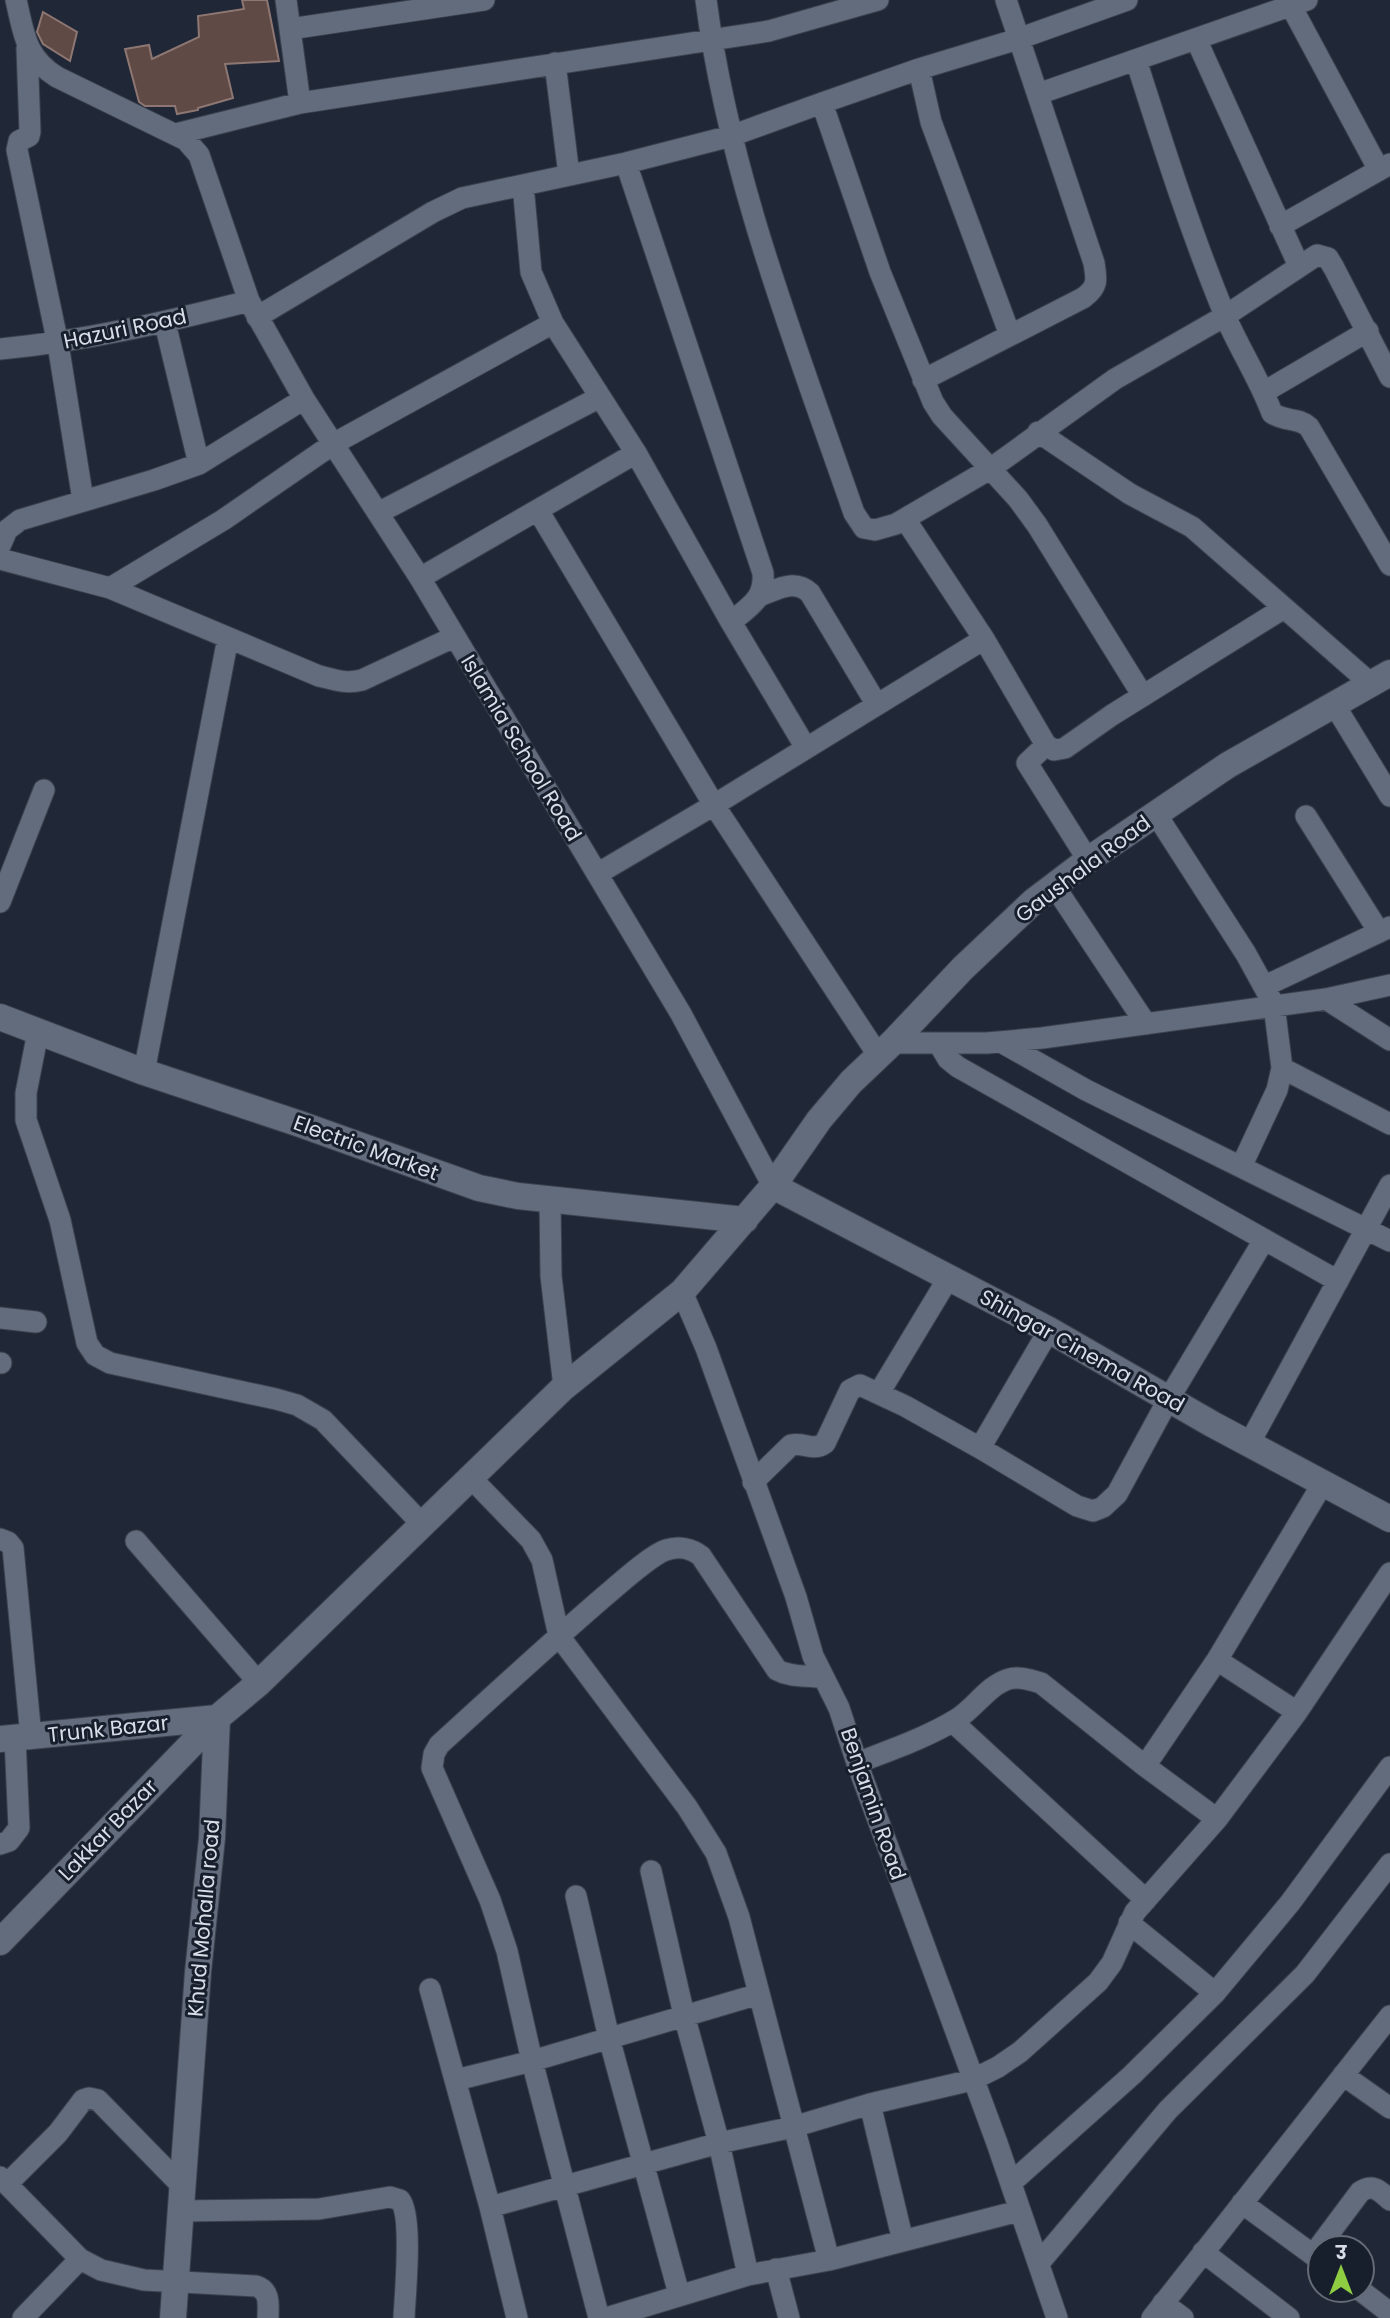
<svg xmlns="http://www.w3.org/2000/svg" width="1390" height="2318" font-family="Poppins,'Noto Sans Devanagari',sans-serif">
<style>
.building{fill:#5f4a45;stroke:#8e7772;stroke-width:2}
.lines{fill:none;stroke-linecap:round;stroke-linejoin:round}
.minor-casing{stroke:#3b424e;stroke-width:23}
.tertiary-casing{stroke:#3b424e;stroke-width:28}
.minor{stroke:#626c7d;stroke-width:21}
.tertiary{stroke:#626c7d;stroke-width:26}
.labels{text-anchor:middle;stroke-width:6;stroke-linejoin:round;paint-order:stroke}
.street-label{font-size:21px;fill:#d8dee8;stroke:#171e2c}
</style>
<rect width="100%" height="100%" fill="#202837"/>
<path class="building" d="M 242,0 L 267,0 L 279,61 L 225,64 L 233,98 L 198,108 L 198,110 L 177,114 L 175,106 L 145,106 L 139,102 L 125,49 L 149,45 L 152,59 L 199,37 L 198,16 L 244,9 Z
M 43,12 L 77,32 L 70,61 L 43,44 L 37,32 Z"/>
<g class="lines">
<g class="minor-casing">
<path id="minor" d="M 16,0 C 24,34 25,57 57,77 L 186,140 L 199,155 L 249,301 L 304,399 L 420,578 L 681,1014 L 773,1186
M 286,0 L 300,103
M 706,0 C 729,177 796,345 854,513 L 864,528 L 875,530 L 896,524 L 990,469 L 1115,379 L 1225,316 L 1317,255 L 1328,258 L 1334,268 L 1390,377
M 1291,6 L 1379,170
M 290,29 L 484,0
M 1196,39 L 1299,266
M 27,48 L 30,132 L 29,136 L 19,141 L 17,150 L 58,344 L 83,500
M 1136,60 C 1163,145 1190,230 1224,313 C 1238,347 1259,378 1272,413 C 1285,422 1298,417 1309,427 L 1390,565
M 555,63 L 569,175
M 919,69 L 931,122 L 1010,335
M 1038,94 L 1307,0
M 822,103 L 880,272 L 933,402 L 942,416 L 1018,499 L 1037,525 L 1143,696
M 176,134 L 300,103 L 769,31 L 878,0
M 626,163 L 763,573 C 765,599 750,606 731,622
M 523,185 L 531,272 L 553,323 L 636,453 L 731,622 L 806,748
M 1280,226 L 1390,164
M 257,317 L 433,212 L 462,198 L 626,163 L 731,136 L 822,103 L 919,69 L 1018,39 L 1127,0
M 165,323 L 199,464
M 0,349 C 85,341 167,322 249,301
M 923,380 L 1083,298 C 1098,287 1097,281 1094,263 L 1006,0
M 1264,392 L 1368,331
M 1038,432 L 1130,494 L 1192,527 L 1370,683
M 539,512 L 714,805 L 878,1055
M 378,513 L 600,397
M 905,519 L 984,639 L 1046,745 L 1054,750 L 1065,748 L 1112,715 L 1284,608
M 0,546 L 7,530 L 20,520 L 154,480 L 199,464 L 304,399
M 0,559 L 110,588 L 319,676 C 335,680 346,684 362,680 L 454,637
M 420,578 L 636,453
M 110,588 L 223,520 L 333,444 L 553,323
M 759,596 C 777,590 794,578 810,593 L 877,705
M 1334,704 L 1390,796
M 1046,745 L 1027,763 L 1088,860
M 1156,814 L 1246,954 L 1274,1005 L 1282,1068 L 1277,1090 L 1241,1167
M 1306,816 L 1379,932
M 597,874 L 714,805 L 984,639
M 1055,887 L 1146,1024
M 0,902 L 44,790
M 1265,986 L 1390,927
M 1326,999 L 1390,1040
M 38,1032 L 26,1093 L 26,1120 L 60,1220 L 87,1343 L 95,1355 L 110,1363 L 276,1399 L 297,1405 L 323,1420 L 422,1524
M 1001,1042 L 1086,1090 L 1390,1241
M 892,1043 L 987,1043 L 1042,1038 L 1326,999 L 1390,985
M 939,1044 L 948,1059 L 958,1067 L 1338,1281
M 1282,1068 L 1390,1124
M 144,1072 L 228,638
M 550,1198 L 551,1276 L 564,1387
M 682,1292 L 706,1348 L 796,1597 L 813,1656 L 839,1708 L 857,1763 L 997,2143 L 1057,2318
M 0,1318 L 36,1322
M 0,1363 L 1,1363
M 879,1393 L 949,1277
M 1249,1444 L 1390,1185
M 980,1448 L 1077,1506 L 1093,1511 L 1103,1507 L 1117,1494 L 1168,1400 L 1264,1240
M 470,1477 L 531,1540 L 542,1560 L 559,1636 L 687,1807 L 716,1853 L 739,1917 L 829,2260
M 753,1482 L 791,1445 C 805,1442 813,1452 825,1443 L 850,1390 L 860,1385 L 905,1406 L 980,1448 L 1049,1330
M 0,1539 L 8,1542 L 13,1548 L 31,1737
M 136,1541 L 259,1683
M 1217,1660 L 1297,1712
M 953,1722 L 1146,1900
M 857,1763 C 890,1750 926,1738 957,1719 C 975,1708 988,1685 1009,1679 C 1019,1676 1031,1680 1041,1683 L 1145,1766 L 1217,1819
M 1145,1766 L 1217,1660 L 1323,1483
M 0,1844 L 9,1841 L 19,1828 L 15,1738
M 651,1871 L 684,2015 L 719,2143 L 748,2275
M 576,1896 L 609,2038 L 679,2294
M 1129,1923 L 1215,1993
M 430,1989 L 490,2207 L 517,2318
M 1343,2075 L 1390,2108
M 456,2080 L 532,2061 L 759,1994
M 870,2104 L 903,2241
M 0,2177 L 80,2259 L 101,2270 L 144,2280 L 256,2286 C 271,2291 268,2305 268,2318
M 1011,2183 L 1132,2075 L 1215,1993 L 1290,1903 L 1390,1767
M 7,2184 L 58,2133 L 83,2100 L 89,2098 L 98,2100 L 183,2187
M 1242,2203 L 1320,2260
M 490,2207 L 719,2143 L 793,2127 L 870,2104 L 972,2080 L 998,2067 L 1020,2052 L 1098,1982 L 1112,1963 L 1135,1912 L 1217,1819 L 1297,1712 L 1390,1573
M 181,2211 L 319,2209 L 390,2197 L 400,2200 C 413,2216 405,2295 404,2318
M 1203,2252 L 1289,2318
M 1313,2255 L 1360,2192 C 1373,2183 1380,2191 1390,2200
M 1039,2263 L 1168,2110 L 1305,1974 L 1390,1864
M 776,2269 L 789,2318
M 1360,2290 L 1390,2313
M 1163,2303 L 1183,2318
M 23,2318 L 80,2259
M 599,2318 L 532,2061 L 507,1951 L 490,1900 L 432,1768 L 434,1754 L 439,1745 C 494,1695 549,1644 606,1595 C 619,1584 651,1555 666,1550 C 678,1546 691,1548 701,1556 L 777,1670 C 792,1678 808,1675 824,1678
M 606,2318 L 748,2275 L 829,2260 L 1019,2211
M 1152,2318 L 1390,2016"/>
</g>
<g class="tertiary-casing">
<path id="tertiary" d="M 0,1017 L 144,1072 L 300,1124 L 479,1188 L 518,1196 L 745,1220
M 773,1186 L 1049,1330 L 1212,1424 L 1390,1519
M 0,1739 L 217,1718
M 0,1942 L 217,1718 L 259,1683 L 564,1387 L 682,1292 L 773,1186 L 819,1120 L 851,1082 L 892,1043 L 963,968 L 1034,901 L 1088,860 L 1228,765 L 1390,673
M 173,2318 L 198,1972 L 212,1838 L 217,1718"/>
</g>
<use href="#minor" class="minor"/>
<use href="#tertiary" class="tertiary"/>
</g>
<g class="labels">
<g class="street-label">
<text transform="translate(125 329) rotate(-12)" y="7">Hazuri Road</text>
<text transform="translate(521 748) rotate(59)" y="7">Islamia School Road</text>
<text transform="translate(1083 869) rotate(-37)" y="7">Gaushala Road</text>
<text transform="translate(366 1148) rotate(20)" y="7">Electric Market</text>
<text transform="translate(1082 1351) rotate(29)" y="7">Shingar Cinema Road</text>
<text transform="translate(108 1729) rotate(-6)" y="7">Trunk Bazar</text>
<text transform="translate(873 1804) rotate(71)" y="7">Benjamin Road</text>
<text transform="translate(108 1830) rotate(-46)" y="7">Lakkar Bazar</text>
<text transform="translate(204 1918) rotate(-85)" y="7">Khud Mohalla road</text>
</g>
</g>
<g transform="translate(1341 2269)"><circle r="33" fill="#171e2c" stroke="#646b77" stroke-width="2"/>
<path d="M0-5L12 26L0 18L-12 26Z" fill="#8ecd42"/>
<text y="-10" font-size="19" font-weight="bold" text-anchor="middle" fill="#d8dee8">उ</text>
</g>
</svg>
